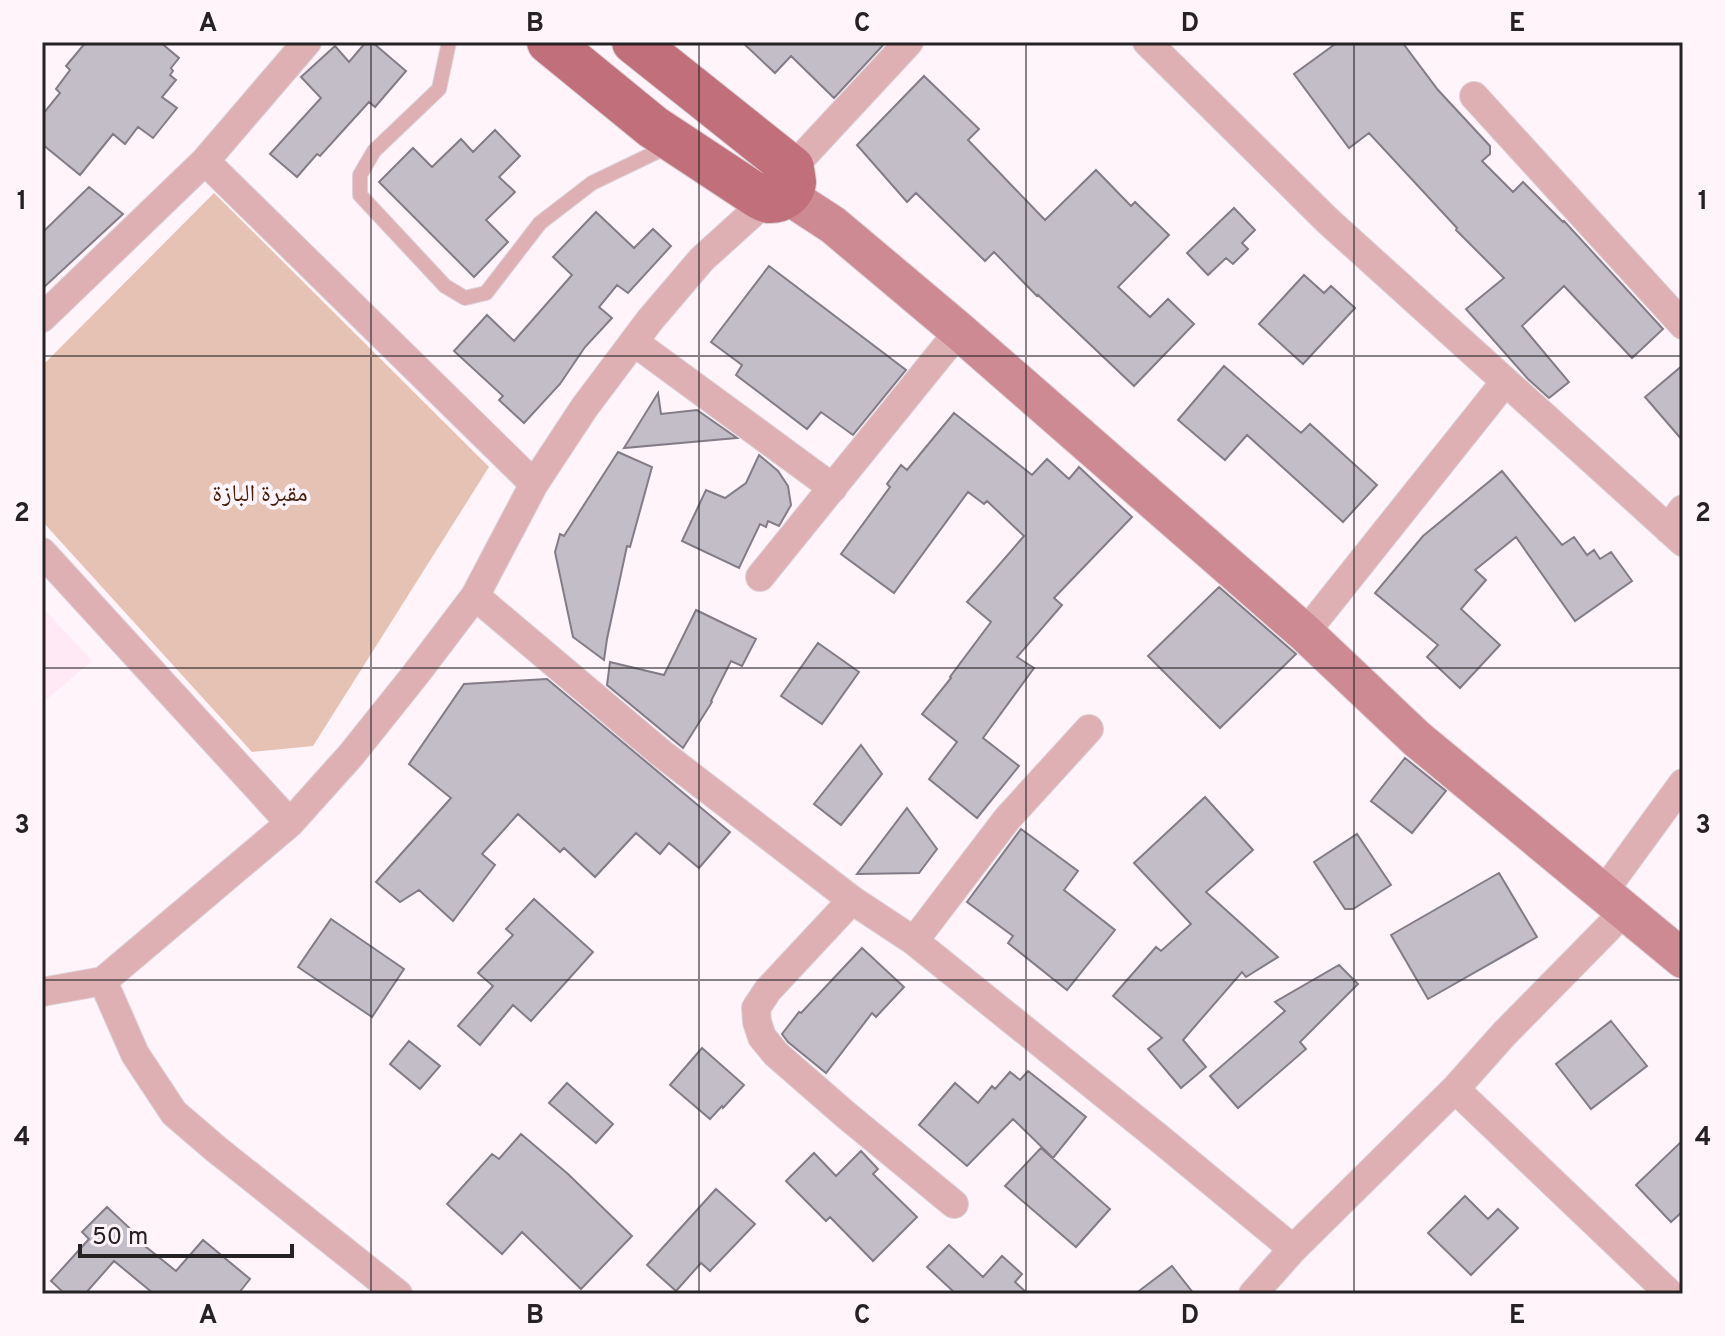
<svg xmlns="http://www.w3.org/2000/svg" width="1725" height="1336" font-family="Overpass,'Noto Naskh Arabic',sans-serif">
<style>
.built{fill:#fee9f5}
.green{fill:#e5c2b4}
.building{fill:#c3bdc8;stroke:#837c87;stroke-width:2}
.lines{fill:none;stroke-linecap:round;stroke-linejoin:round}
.service-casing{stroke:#dcd2d8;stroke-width:16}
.minor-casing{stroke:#dcd2d8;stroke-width:30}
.secondary-casing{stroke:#dcd2d8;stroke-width:40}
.primary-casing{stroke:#dcd2d8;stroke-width:46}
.service{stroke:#deafb3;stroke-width:14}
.minor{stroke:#deafb3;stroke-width:28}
.secondary{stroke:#ce8a92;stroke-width:38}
.primary{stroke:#c16f7a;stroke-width:44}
.grid{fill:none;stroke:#262224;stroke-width:2;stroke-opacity:0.55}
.labels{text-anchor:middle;stroke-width:8;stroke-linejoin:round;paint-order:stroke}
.park-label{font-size:24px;fill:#481c08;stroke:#fff4fa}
.neatline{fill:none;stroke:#262224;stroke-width:3}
.grid-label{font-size:26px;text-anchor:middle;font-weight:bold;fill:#262224}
</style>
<rect width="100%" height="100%" fill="#fff4fa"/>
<path class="built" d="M 42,607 L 92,661 L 42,703 Z"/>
<path class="green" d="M 214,193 L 489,467 L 313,746 L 252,752 L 42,521 L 42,366 Z"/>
<path class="building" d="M 86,42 L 160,42 L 179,58 L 171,68 L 173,71 L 170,75 L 176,80 L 162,97 L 177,108 L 153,138 L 138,127 L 125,144 L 113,134 L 80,175 L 42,144 L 42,115 L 60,93 L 56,89 L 70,70 L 66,66 Z
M 366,42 L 372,42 L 406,71 L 375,107 L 369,102 L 320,156 L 317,154 L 297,177 L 270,154 L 321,98 L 301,77 L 335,46 L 349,62 Z
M 742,42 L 886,42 L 834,98 L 791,56 L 775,73 Z
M 1338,42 L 1402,42 L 1438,90 L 1490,146 L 1490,154 L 1482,161 L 1513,192 L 1523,182 L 1563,222 L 1564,221 L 1663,329 L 1632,358 L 1564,286 L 1522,326 L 1569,382 L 1549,398 L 1528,379 L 1466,309 L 1504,278 L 1456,230 L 1457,228 L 1369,133 L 1349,148 L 1294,74 Z
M 924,76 L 979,129 L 968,140 L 1045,220 L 1096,170 L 1131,206 L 1135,202 L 1169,235 L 1118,287 L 1150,317 L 1168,299 L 1194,324 L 1134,386 L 1038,295 L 1037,296 L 994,252 L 985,261 L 916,193 L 907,202 L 857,145 Z
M 495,130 L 520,156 L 499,177 L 515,192 L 486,220 L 508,242 L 474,277 L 379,182 L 413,148 L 432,167 L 461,139 L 473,152 Z
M 89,187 L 123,214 L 42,289 L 42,233 Z
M 1234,208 L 1255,230 L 1242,243 L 1248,249 L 1233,264 L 1226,258 L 1208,275 L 1187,253 Z
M 596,212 L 634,248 L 653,229 L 671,246 L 628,293 L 617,285 L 599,307 L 612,318 L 585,347 L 560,384 L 524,423 L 499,400 L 503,396 L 454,351 L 487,315 L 514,341 L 572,275 L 553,257 Z
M 769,266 L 906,370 L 853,435 L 821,412 L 807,429 L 736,375 L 742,365 L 711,342 Z
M 1304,275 L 1324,293 L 1331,286 L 1355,308 L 1303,364 L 1259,324 Z
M 1683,365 L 1683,441 L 1645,397 Z
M 1224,366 L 1301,433 L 1310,424 L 1377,485 L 1343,522 L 1247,435 L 1225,460 L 1178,420 Z
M 658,393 L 661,414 L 697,410 L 737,438 L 624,448 Z
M 954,413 L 1032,475 L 1047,459 L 1069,479 L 1079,467 L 1132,517 L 1054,598 L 1062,605 L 1017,657 L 1034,668 L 983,738 L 1019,766 L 977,818 L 929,779 L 957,742 L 922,714 L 951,678 L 950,677 L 991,622 L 967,602 L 1024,536 L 987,501 L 984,504 L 968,492 L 894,593 L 841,554 L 890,487 L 887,484 L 901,465 L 907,470 Z
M 618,452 L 652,467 L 630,547 L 627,546 L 607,639 L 604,660 L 573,637 L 555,552 L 560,534 L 564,536 Z
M 759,455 L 778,471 L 788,486 L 791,505 L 779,526 L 768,521 L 766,527 L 760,524 L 739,568 L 682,541 L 706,490 L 725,498 L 746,483 Z
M 1502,471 L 1562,545 L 1574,537 L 1587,555 L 1594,550 L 1600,559 L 1611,552 L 1632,581 L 1575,621 L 1516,537 L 1475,570 L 1486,580 L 1461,609 L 1500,645 L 1460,688 L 1427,657 L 1438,645 L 1375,593 L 1423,536 Z
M 1219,587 L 1296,654 L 1220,728 L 1148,656 Z
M 696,610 L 756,639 L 742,666 L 731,661 L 711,701 L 712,702 L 683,748 L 607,685 L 610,662 L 664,675 Z
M 818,643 L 859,672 L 822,724 L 781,696 Z
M 547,679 L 730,832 L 699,868 L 669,843 L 660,854 L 636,833 L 595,877 L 564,848 L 560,852 L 518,814 L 482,854 L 495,865 L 453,921 L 419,890 L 400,902 L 376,882 L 451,798 L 409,764 L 464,684 Z
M 861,745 L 882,774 L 841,825 L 814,804 Z
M 1405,758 L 1446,791 L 1412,833 L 1371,801 Z
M 1205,797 L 1253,850 L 1206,892 L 1278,957 L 1246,977 L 1242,972 L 1183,1040 L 1206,1067 L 1181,1088 L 1148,1049 L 1162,1038 L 1113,996 L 1156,947 L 1161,951 L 1191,924 L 1134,863 Z
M 907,808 L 937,849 L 919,873 L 857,874 Z
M 1021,829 L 1078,871 L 1064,890 L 1115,930 L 1067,990 L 1008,943 L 1013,936 L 967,902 Z
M 1357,834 L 1391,885 L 1353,909 L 1345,909 L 1314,862 Z
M 1499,873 L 1537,937 L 1428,999 L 1391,935 Z
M 534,899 L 593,952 L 531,1021 L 513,1005 L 480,1045 L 458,1026 L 493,986 L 478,973 L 513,935 L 506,929 Z
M 331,919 L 404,969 L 372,1017 L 298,967 Z
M 862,948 L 904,987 L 876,1017 L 872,1013 L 826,1073 L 788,1042 L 782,1034 L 799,1012 L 801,1013 Z
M 1339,965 L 1358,984 L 1300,1042 L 1306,1049 L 1238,1108 L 1210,1076 L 1285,1011 L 1275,1002 Z
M 1611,1021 L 1647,1066 L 1591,1109 L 1556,1064 Z
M 409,1041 L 440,1066 L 420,1089 L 390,1064 Z
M 702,1048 L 744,1085 L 723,1108 L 722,1106 L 710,1119 L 670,1085 Z
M 1028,1071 L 1086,1117 L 1053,1158 L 1013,1119 L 967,1166 L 919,1125 L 955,1083 L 978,1103 L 992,1086 L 995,1089 L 1010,1072 L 1020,1080 Z
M 567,1083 L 613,1124 L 596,1143 L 549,1103 Z
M 521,1134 L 568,1174 L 632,1236 L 581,1289 L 522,1232 L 502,1254 L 447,1204 L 492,1154 L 499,1159 Z
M 1683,1140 L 1683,1211 L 1671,1222 L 1636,1185 Z
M 1041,1148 L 1110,1209 L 1076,1247 L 1005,1186 Z
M 861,1151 L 878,1169 L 873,1174 L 917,1217 L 873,1261 L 830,1217 L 826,1221 L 786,1181 L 814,1153 L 836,1176 Z
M 716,1189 L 755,1224 L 710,1271 L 701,1263 L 676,1291 L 647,1265 Z
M 1465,1196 L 1488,1219 L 1498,1209 L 1518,1228 L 1471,1275 L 1428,1233 Z
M 107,1207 L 138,1236 L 135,1238 L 176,1271 L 203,1240 L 250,1279 L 238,1294 L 154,1294 L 114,1261 L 85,1294 L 65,1294 L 51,1281 L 89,1239 L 82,1232 Z
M 949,1245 L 983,1277 L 1002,1256 L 1022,1274 L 1015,1282 L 1028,1294 L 956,1294 L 927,1267 Z
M 1172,1266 L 1194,1294 L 1135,1294 Z"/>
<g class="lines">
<g class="service-casing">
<path id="service" d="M 449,42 L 439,89 L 374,151 L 360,175 L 360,195 L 445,286 L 465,298 L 486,293 L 540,223 L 592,183 L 669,146"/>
</g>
<g class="minor-casing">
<path id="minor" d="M 1147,42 L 1328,221 L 1683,542
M 1474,96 L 1683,325
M 205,161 L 534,484
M 792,168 L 909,42
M 42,318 L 205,161 L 307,42
M 634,342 L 833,488
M 1668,529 L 1683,509
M 42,552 L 290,823
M 760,577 L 959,331
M 475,596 L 661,753 L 852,900 L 768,990 L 756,1008 L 757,1022 L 762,1037 L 776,1054 L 846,1115 L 954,1204
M 1305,633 L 1505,382
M 1089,729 L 1007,819 L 914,941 L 1160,1139 L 1293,1249
M 1602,894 L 1683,783
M 852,900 L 914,941
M 103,981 L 135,1054 L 174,1113 L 216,1149 L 398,1294
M 42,992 L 103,981 L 290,823 L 351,755 L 415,675 L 475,596 L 534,484 L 584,408 L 650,320 L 702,259 L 766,201
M 1455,1089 L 1670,1294
M 1253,1294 L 1293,1249 L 1455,1089 L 1504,1034 L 1624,912"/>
</g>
<g class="secondary-casing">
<path id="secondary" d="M 787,195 L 833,225 L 959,331 L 1305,633 L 1417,739 L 1683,959"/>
</g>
<g class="primary-casing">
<path id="primary" d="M 549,42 L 653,127 L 756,195 C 759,197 764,200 768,201 C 780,202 793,194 794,182 C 794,180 792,170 792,168 L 634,42"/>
</g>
<use href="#service" class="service"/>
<use href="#minor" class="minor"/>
<use href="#secondary" class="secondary"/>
<use href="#primary" class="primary"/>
</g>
<path class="grid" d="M 371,42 L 371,1294M 699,42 L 699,1294M 1026,42 L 1026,1294M 1354,42 L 1354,1294M 42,356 L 1683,356M 42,668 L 1683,668M 42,980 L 1683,980"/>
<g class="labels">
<g class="park-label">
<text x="260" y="501">مقبرة البازة</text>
</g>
</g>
<rect width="1725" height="1336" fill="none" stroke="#fff4fa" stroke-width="88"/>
<path d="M80 1244v12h212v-12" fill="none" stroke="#262224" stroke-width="4"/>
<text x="92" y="1244" font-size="24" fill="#262224" stroke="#fff4fa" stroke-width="6" paint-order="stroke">50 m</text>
<rect x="44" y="44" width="1637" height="1248" class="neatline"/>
<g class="grid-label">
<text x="208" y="31">A</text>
<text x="535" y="31">B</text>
<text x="862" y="31">C</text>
<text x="1190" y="31">D</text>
<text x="1517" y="31">E</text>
<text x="22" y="209">1</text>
<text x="1703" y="209">1</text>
<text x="22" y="521">2</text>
<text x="1703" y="521">2</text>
<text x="22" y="833">3</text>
<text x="1703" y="833">3</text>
<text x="22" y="1145">4</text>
<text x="1703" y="1145">4</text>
<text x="208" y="1323">A</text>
<text x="535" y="1323">B</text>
<text x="862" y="1323">C</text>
<text x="1190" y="1323">D</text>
<text x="1517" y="1323">E</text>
</g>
</svg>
